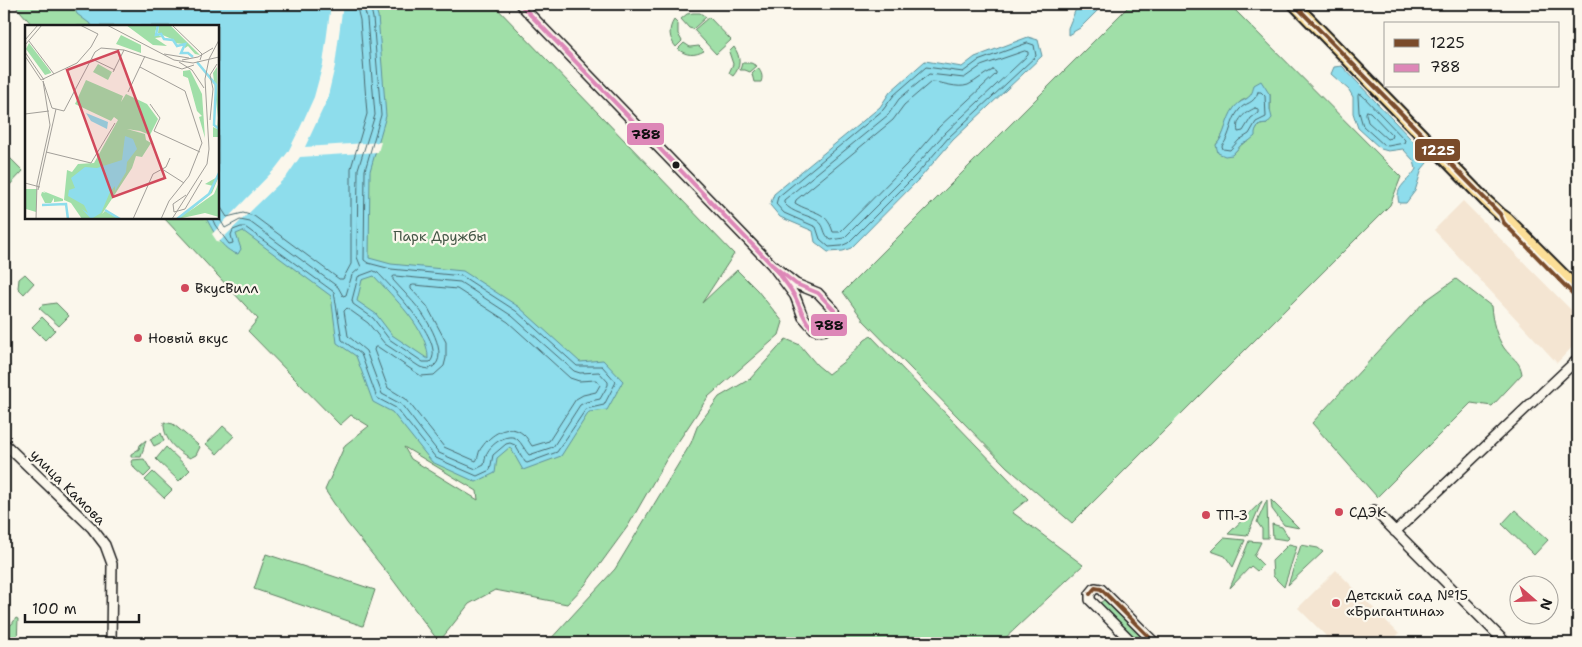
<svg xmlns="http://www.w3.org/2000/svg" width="1582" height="647" font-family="'Shantell Sans',sans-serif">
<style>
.built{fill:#f4e5d2}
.green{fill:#a0dfa8;stroke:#5e7e62;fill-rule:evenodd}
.water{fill:#8eddec;stroke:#609099;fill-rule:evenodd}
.pier{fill:#fbf7ec}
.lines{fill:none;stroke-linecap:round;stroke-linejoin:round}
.shore{stroke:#4a696f;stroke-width:1}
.minor-casing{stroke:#1c1c1c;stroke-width:12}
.major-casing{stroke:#1c1c1c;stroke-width:15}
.minor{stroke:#fbf7ec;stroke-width:9}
.major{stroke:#fcde96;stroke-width:11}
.bus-1-casing{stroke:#fbf7ec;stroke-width:8}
.bus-2-casing{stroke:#fbf7ec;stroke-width:8}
.bus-1{stroke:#7a4b2a;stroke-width:4}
.bus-2{stroke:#dd87b7;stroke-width:4}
.bus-dot{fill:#1c1c1c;stroke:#fbf7ec;stroke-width:2}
.poi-dot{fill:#d1495b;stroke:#fbf7ec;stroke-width:2}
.labels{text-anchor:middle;stroke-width:4.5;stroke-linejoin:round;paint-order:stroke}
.park-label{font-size:14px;fill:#445646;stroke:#fbf7ec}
.poi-label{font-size:14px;fill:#1c1c1c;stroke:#fbf7ec;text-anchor:start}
.street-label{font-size:14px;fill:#1c1c1c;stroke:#fbf7ec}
.inset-river{fill:none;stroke:#8eddec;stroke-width:2.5}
.inset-road{fill:none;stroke:#a29f99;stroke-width:1}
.view{fill:#d1495b;fill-opacity:0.15;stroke:#d1495b;stroke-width:2.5}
.inset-edge{fill:none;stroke:#1c1c1c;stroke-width:2.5}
.line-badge{stroke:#fbf7ec;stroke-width:2}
.badge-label{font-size:14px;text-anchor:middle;font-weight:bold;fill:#fff}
.pale-badge-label{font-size:14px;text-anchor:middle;font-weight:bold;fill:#111}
</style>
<rect width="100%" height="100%" fill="#fbf7ec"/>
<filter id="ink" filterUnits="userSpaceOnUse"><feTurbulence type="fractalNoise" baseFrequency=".02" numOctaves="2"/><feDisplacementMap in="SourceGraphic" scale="10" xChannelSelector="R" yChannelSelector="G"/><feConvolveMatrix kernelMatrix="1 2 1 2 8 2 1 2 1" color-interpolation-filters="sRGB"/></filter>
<g filter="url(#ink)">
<path class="built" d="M 1463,201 L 1578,317 L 1578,341 L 1557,363 L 1434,230 Z
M 1336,570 L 1399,634 L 1389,643 L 1320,643 L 1326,636 L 1298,608 Z"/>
<path class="green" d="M 14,4 L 493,4 L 734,254 L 702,303 L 737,270 L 757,290 L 783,322 L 779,335 L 708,397 L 666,460 L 628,526 L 585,585 L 567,604 L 495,590 L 469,604 L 439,642 L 393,580 L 347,523 L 325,490 L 345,445 L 369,426 L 351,415 L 340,425 L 248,331 L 258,319 L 164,218 L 218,218 L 218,26 L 33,26 ZM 404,447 L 477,491 L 478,500 L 411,459 Z
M 1131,4 L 1229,4 L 1401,177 L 1390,205 L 1072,523 L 1007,467 L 864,321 L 843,292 ZM 1253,93 L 1270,94 L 1270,110 L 1267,124 L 1259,125 L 1249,141 L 1242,144 L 1232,155 L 1216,145 C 1227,133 1228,111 1240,102 C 1245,98 1246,101 1253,93 Z
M 693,13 L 700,13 L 706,17 L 693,29 L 689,28 L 681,19 L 687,14 Z
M 709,17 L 731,40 L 716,54 L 694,30 Z
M 674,20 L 678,24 L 678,34 L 682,41 L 676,47 C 669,39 668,29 674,20 Z
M 684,43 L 690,47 L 699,46 L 704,51 C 695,56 686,56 678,49 Z
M 734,47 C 741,57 741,67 733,76 L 729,73 L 733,64 L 729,52 Z
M 742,63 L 751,63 L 757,66 L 750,72 L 745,70 L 740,70 Z
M 758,68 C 762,73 763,77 761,82 L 754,82 L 752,74 Z
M 4,152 L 23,171 L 6,189 L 4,187 Z
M 25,274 L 34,283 L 24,294 L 18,288 L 19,279 Z
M 1456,279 L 1491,306 C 1492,320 1496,336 1504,348 C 1512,359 1520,360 1522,374 L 1492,406 L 1471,403 L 1377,497 L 1312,423 L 1425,301 Z
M 56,303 L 69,316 L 59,326 L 39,308 L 42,305 Z
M 42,317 L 55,330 L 45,340 L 32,327 Z
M 871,336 L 1028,499 L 1012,512 L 1083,565 L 1000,643 L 547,643 L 615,569 L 691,443 L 697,427 L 719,397 L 750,379 L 786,339 L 800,345 L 817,365 L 828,374 L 846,360 L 865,340 Z
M 164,422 L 173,424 L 197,444 L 200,447 L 196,455 L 190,458 C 176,451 163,439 164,422 Z
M 223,426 L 234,436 L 217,454 L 206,444 Z
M 161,433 L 164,441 L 154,446 L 150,439 Z
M 146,440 L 141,457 L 131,457 L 131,454 L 139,449 L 140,445 Z
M 166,447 L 190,470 L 179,481 L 156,459 Z
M 144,459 L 151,470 L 144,477 L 135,469 L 131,462 L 132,460 Z
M 153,472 L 172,490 L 164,498 L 145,480 Z
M 1267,500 L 1268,538 L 1262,538 L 1262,529 L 1257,522 Z
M 1271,500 L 1299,528 L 1284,525 L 1272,509 Z
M 1262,501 L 1247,536 L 1228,534 Z
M 1515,510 L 1548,540 L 1534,555 L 1502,524 Z
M 1272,524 L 1282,527 L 1289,538 L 1287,540 L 1273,538 Z
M 1224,538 L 1245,540 L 1233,567 L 1225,556 L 1211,551 Z
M 1249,541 L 1261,542 L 1254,556 L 1263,565 L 1257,571 L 1251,566 L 1230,588 Z
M 1289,544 L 1297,546 L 1284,587 L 1273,576 L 1272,561 Z
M 1301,545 L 1318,548 L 1323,552 L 1288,585 Z
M 266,554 L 375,590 L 363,626 L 254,589 Z
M 1104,600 L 1147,643 L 1140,643 L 1100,603 Z
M 16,618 L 18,619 L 17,643 L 10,643 L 4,638 L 4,628 L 12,624 Z"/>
<path class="water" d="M 73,4 L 374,4 L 378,16 L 386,116 L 370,171 L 369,258 L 391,264 L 463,271 L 519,307 L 580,362 L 603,360 L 623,381 L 607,410 L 589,412 L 561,456 L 523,470 L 510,447 L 497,458 L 495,473 L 476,482 L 432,462 L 392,412 L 373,402 L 356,356 L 337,343 L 331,296 L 243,231 L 236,234 L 241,249 L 238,254 C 222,251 213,230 206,218 L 218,218 L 218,26 L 93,26 L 77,14 ZM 374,276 C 392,296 429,330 428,359 L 392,335 L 376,314 L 357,301 L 362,280 Z
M 1078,4 L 1104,4 L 1080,28 L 1068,35 L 1068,28 Z
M 1028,37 L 1038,40 L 1042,56 L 953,140 L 921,177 L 851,248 L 843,251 L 828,252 L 815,242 L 813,231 L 780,217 L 770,205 L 774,194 L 880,107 L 890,92 L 925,61 L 962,67 L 975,57 Z
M 1342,66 L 1427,156 L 1427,163 L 1422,169 L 1415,191 L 1406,203 L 1399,203 C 1394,186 1408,183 1416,169 L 1414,161 L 1403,149 L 1388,151 L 1381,149 L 1358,128 L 1353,113 L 1353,97 L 1349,90 L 1331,74 L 1334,67 Z
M 1261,81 L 1270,95 L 1270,110 L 1272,118 L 1267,124 L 1259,125 L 1255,132 L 1255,136 L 1249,141 L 1242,144 L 1232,155 L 1225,156 L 1218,153 L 1216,145 C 1226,134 1225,120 1234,108 C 1242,97 1251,103 1254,85 Z"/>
<path class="pier" d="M 331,4 L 343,4 L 335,66 L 327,100 L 305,147 L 381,142 L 378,152 L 300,157 L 287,176 L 218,243 L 212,234 L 275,169 L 288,152 L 300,128 L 314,97 L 323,64 Z"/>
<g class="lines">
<path class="shore" d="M 1028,43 L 1034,45 L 1036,56 L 949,137 L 917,174 L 848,243 L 841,246 L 829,247 L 820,239 L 816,227 L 784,213 L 776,204 L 778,197 L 883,110 L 894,95 L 926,67 L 963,72 L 978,61 Z
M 1025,51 L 1028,52 L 1028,55 L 945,133 L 913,169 L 844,238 L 831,240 C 822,234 826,226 818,221 C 807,214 793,214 784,203 L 784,200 L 888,115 L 899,99 L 929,74 L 964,78 L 981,66 Z
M 993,70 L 996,72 L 996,74 L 939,127 L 907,164 L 840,232 L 833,232 C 826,209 812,214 795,203 L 796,200 L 893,120 L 904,105 L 931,82 C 943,82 957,89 968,85 C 977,81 983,74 993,70 Z
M 1258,92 L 1261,92 L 1265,96 L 1266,117 L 1256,122 L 1249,134 L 1239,140 L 1230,150 L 1223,149 L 1222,146 C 1231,135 1230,121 1239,110 C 1245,102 1254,105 1258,92 Z
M 1359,94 L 1362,95 L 1405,140 L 1404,143 L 1388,146 L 1384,145 L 1363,126 L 1359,112 L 1358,96 Z
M 1255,108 L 1258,109 L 1258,113 L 1251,118 L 1243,131 L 1238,132 C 1235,119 1245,113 1255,108 Z
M 1367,111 L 1370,112 L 1392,135 L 1391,138 L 1387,139 L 1368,122 L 1366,114 Z
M 218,203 L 227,217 L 243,213 L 254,216 L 339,279 L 343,279 L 351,264 L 351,168 L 367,114 L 360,20 L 356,4
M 218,216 L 225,228 L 240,220 L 250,222 L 338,287 L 343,296 L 346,295 L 352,275 L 361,267 L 357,257 L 358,169 L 375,115 L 367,19 L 363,4
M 212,218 L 215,225 L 229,244 L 233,243 L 231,235 L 233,230 L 241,227 L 245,227 L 334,292 L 342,340 L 361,354 L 377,398 L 396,408 L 436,458 L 477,476 L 490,470 L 493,455 L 506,444 L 510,443 L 515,445 L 525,462 L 527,463 L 557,452 L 586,409 L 604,405 L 616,382 L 602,366 L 577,366 L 516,311 L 462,276 L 391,269 L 368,263 L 364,260 L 365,170 L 381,115 L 373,18 L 370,4
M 374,271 L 378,273 C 391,287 447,343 430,362 L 423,362 L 389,339 L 373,318 L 353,304 L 352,300 L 358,277 Z
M 395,276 L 460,282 L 512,316 L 574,371 L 580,373 L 599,372 L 608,382 L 608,385 L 600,399 L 586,402 L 580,405 L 553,447 L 529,455 C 525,451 522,443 517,439 C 508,432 491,444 487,453 C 485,457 485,461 484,465 L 476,469 L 439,453 L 401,404 L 382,394 L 366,351 L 348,336 L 344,311 L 347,308 L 368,323 L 385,344 L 420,367 L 428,369 C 453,362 429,322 419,309 C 411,299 401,289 393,280 L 393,277 Z
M 414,285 L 457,289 L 508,322 L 570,378 L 579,381 L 596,380 L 600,385 L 596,392 L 583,395 L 576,399 L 549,441 L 532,446 C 529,442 527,437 523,434 C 509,422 490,435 482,447 C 478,451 479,457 476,461 L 444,447 L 406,399 L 388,388 L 374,350 L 375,347 L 378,347 L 421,376 L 434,375 L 444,366 L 446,358 L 446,342 L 427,306 L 411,289 L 411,286 Z"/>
<g class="minor-casing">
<path id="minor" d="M 520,4 L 771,264 L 796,284 L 818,293 L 834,310 L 835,319 L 825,330 L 819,331 L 814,329 L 803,317 L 795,296 L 771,264
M 4,443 L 92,528 L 105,545 L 112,564 L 111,643
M 1374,510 L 1506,643
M 1395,532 L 1578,359
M 1133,643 L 1090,600 L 1090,594 L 1095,588 L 1101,589 L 1155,643"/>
</g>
<g class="major-casing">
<path id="major" d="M 1294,4 L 1485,200 L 1500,214 L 1507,219 L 1578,290"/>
</g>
<use href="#minor" class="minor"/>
<use href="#major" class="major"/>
<g class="bus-1-casing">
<path id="bus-1" d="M 1294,4 L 1500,214 L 1504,223 L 1578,299
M 1090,594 L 1095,588 L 1101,589 L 1155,643"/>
</g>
<g class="bus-2-casing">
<path id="bus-2" d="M 520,4 L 771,264
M 771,264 L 796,284 L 818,293 L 834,310 L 835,319 C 832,322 828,328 824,330 C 808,338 800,304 794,295 C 788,284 779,274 771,264 Z"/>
</g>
<use href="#bus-1" class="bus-1"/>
<use href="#bus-2" class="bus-2"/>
</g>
</g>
<circle class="bus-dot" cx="676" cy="165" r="4.5"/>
<g class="poi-dot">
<circle cx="185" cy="288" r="5"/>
<circle cx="138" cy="338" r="5"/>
<circle cx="1339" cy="512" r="5"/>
<circle cx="1206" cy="515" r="5"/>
<circle cx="1336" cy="603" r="5"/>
</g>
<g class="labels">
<g class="park-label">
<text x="440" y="241">Парк Дружбы</text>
</g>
<g class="poi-label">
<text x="195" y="293">ВкусВилл</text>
<text x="148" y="343">Новый вкус</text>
<text x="1349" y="517">СДЭК</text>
<text x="1216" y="520">ТП-3</text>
<text x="1346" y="600">Детский сад №15<tspan x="1346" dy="16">«Бригантина»</tspan></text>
</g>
<g class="street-label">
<text transform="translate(68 487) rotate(45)" y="5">улица Камова</text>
</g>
</g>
<g transform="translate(25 25)">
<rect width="194" height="194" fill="#fbf7ec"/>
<path d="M 101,0 L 132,1 L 130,8 L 137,12 L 130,13 L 142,21 L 128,20 ZM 134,0 L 145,0 L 175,30 L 170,29 L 163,21 L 160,23 L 158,19 L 149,18 L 149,15 L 133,8 ZM 96,10 L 116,20 L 116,28 L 91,19 ZM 4,18 L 26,47 L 26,48 L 20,50 L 1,24 ZM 73,39 L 87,47 L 83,55 L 68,47 ZM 192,42 L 194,112 L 188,112 L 188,102 L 192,104 L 193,93 L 188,48 ZM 165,45 L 177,69 L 180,113 L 174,92 L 177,91 L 172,86 L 163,53 L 158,51 L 158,46 ZM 61,55 L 98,71 L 96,77 L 101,69 L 122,79 L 133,94 L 125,110 L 115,106 L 102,104 L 120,109 L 121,115 L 126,118 L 117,132 L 111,131 L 107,143 L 77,189 L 80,186 L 94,194 L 57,194 L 46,178 L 39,175 L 42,145 L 47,147 L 53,139 L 69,138 L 93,95 L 89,92 L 86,96 L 50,79 ZM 194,151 L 187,168 L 162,188 L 189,169 L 194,157 L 194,192 L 180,188 L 153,194 L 185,169 L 188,161 L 180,159 ZM 0,164 L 12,164 L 11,187 L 1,184 L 0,192 ZM 18,166 L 38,174 L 38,176 L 29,177 L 29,173 L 26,178 L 20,178 L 16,170 L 17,167 L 21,168 Z" fill="#a0dfa8"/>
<path d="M 61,88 L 83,97 L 82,104 L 66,96 ZM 100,111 L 108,114 L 112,124 L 102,137 L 101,147 L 90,166 L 90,161 L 85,167 L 76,188 L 66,194 L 57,184 L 63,188 L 59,180 L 43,171 L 44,165 L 50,163 L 46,153 L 60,142 L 72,143 L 97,135 Z" fill="#8eddec"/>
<path class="inset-river" d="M 133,0 L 131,10 L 136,9 L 139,14 L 148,15 L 152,21 L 160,19 L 156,28 L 163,28 L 168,32M 172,37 L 191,60 L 189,100 L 194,104M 17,180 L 41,179 L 43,194M 80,185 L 95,194M 152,194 L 184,169 L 194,148"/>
<path class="inset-road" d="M 82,0 L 149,35 L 168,38 L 194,32M 147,0 L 177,29 L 175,35M 0,15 L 13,0M 4,16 L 29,49M 0,20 L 17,0M 0,27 L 19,55M 139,29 L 164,33M 0,31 L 16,55M 67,34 L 90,45M 157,35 L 173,32 L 188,23M 154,37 L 167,45 L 179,63M 115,42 L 160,66 L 177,118 L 164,151 L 144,176 L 136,194M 88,47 L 99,25M 16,55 L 52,38 L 66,22 L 73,9 L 55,0M 103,67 L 120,31M 125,79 L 135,93 L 129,106 L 175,127M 0,89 L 24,86M 185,95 L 188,64 L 185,50 L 192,39M 21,127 L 66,138 L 90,98M 137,144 L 159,158M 0,158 L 15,162M 13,165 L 31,84M 161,170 L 148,179 L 149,187 L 160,184 L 177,155M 11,194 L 12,159 L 25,100 L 18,56 L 27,83 L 39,86 L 70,27 L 76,23 L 99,25 L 157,44 L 169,40M 108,194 L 128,149 L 141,142 L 145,133M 147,194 L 182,139 L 184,124 L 180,54 L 184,34 L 194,15"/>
<path class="view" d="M 93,26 L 140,153 L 88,172 L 42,45 Z"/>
<rect width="194" height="194" class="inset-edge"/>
</g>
<g class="line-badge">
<rect x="626" y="122" width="39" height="24" rx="5" fill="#dd87b7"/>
<rect x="1414" y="138" width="47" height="24" rx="5" fill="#7a4b2a"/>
<rect x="810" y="313" width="38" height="24" rx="5" fill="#dd87b7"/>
</g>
<g class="badge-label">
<text x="1438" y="155">1225</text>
</g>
<g class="pale-badge-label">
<text x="646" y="139">788</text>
<text x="829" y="330">788</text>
</g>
<rect width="1582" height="647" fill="none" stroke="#fbf7ec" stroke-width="20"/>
<rect x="10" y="10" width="1562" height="627" fill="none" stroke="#1c1c1c" stroke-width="2" filter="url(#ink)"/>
<rect x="1384" y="22" width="175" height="65" fill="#fbf7ec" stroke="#a29f99"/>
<rect x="1394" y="39" width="25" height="8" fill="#7a4b2a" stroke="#a29f99"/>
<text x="1430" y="48" font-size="15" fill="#1c1c1c">1225</text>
<rect x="1394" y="64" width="25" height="8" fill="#dd87b7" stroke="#a29f99"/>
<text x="1430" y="72" font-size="15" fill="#1c1c1c">788</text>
<g transform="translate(1534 600) rotate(110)"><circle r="24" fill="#fbf7ec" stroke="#a29f99"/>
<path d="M0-4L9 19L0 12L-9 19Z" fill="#d1495b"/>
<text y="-8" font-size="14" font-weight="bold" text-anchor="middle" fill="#1c1c1c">N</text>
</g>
<path d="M25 614v8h114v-8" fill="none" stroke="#1c1c1c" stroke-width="2.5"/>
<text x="32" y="614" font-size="15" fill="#1c1c1c" stroke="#fbf7ec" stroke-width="4" paint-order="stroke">100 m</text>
</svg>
